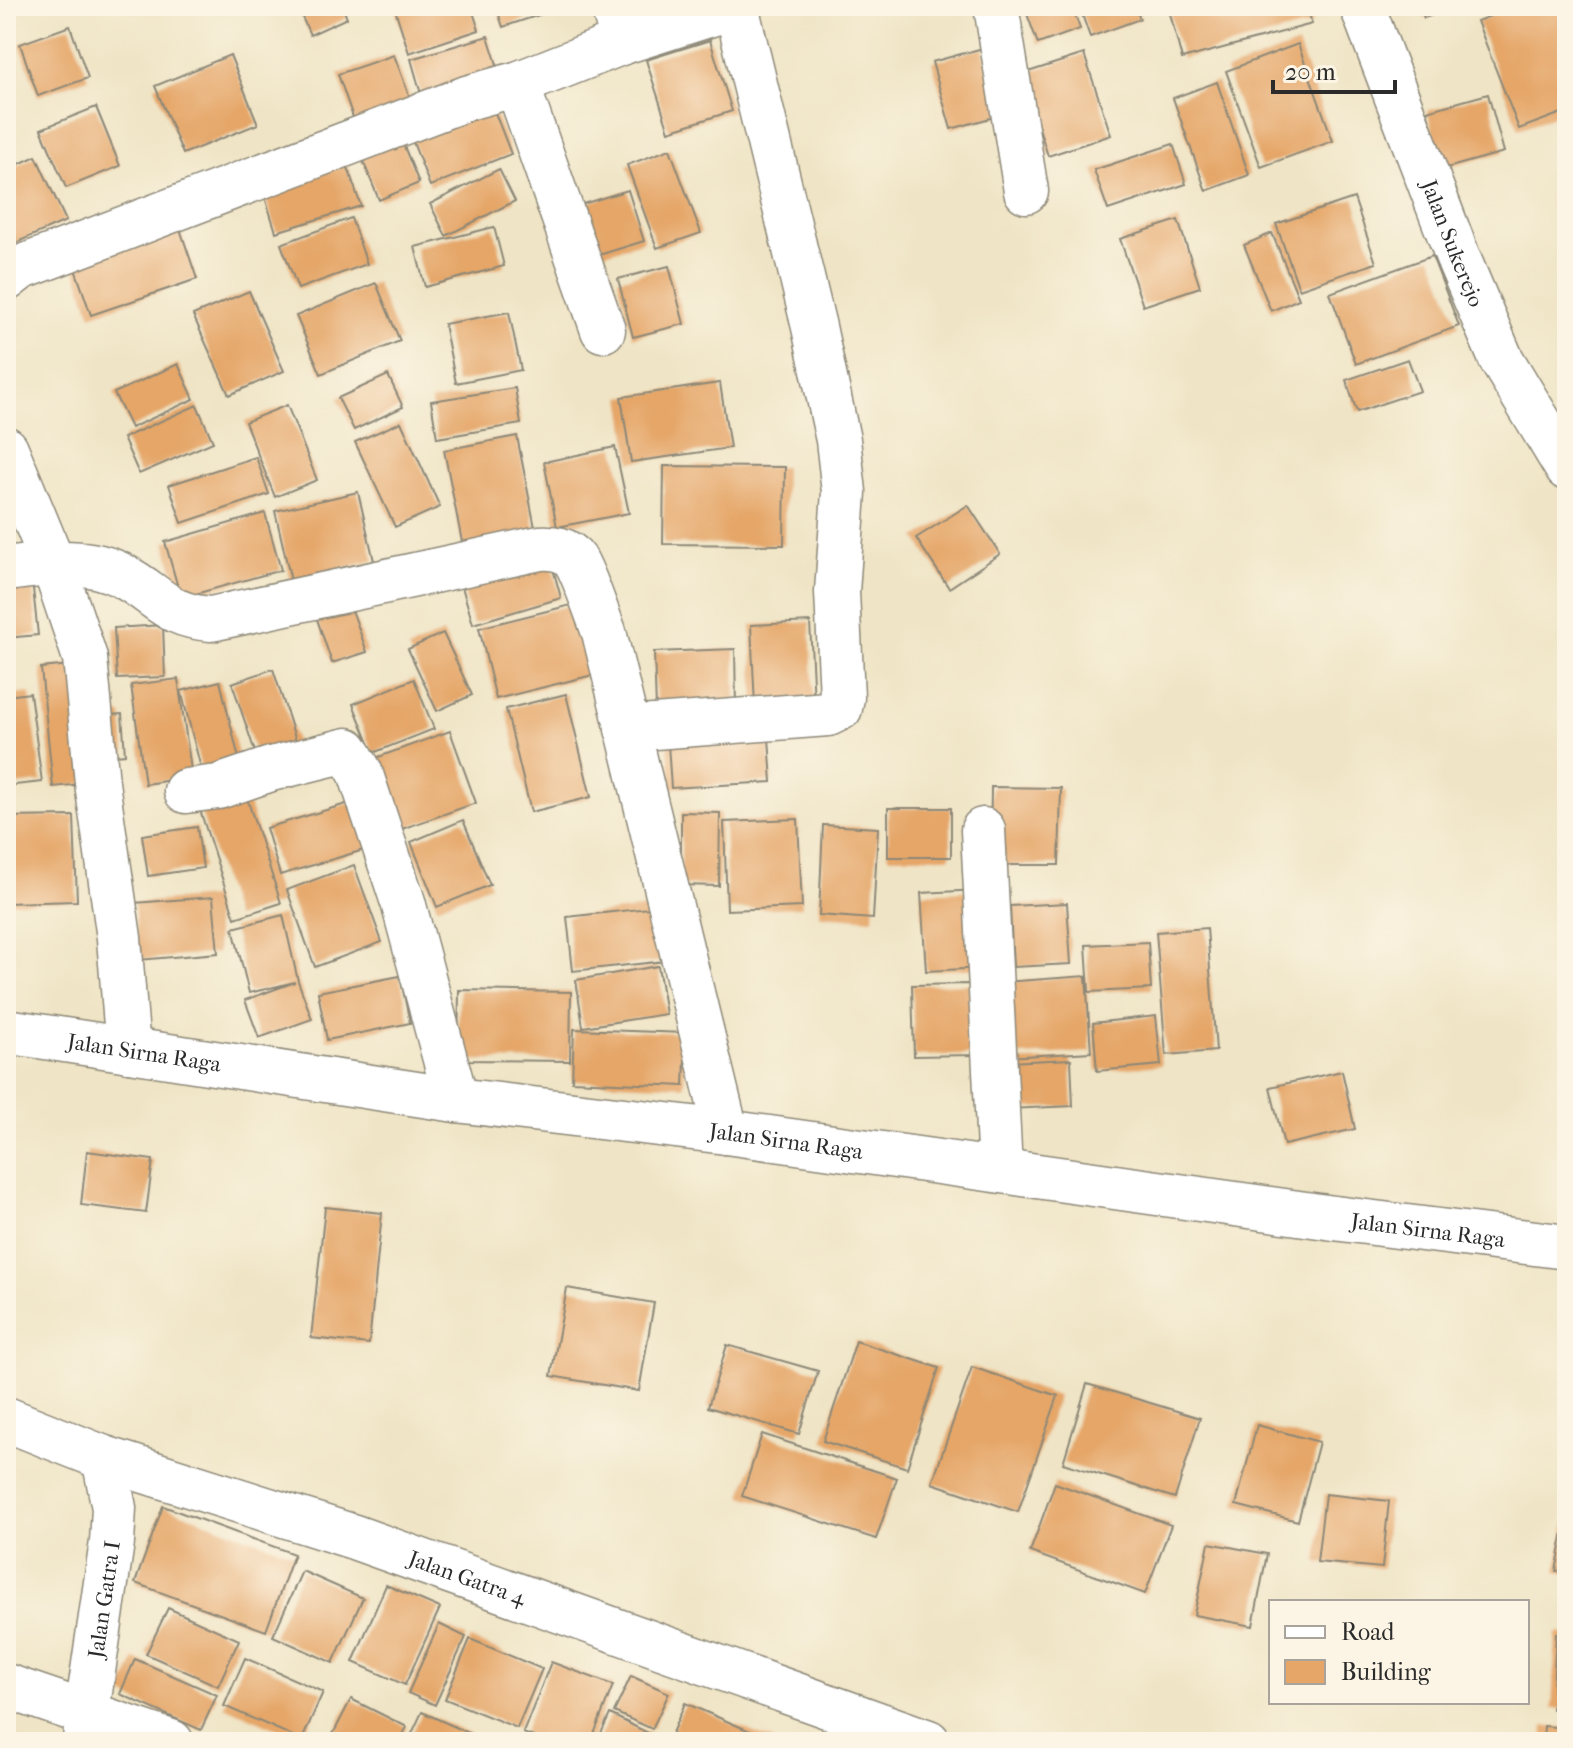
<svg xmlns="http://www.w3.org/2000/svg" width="1573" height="1748" font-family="'IM FELL French Canon',serif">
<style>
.building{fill:#e5a667}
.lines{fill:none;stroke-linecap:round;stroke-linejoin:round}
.minor-casing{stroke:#8d8878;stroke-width:47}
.tertiary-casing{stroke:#8d8878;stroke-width:47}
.minor{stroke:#fff;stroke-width:44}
.tertiary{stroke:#fff;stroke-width:44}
.labels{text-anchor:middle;stroke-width:6;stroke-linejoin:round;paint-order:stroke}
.street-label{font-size:22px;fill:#2b2b2b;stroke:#fcf5e5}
</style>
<rect width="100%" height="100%" fill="#fcf5e5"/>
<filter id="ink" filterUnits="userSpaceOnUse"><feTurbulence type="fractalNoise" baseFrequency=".0125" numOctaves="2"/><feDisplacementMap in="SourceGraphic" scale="16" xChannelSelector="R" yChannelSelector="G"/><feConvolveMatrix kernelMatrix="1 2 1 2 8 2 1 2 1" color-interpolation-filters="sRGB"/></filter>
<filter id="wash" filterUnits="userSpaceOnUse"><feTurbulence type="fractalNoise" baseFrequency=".006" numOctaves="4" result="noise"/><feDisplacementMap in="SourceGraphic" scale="32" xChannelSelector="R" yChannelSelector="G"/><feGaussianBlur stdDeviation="1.8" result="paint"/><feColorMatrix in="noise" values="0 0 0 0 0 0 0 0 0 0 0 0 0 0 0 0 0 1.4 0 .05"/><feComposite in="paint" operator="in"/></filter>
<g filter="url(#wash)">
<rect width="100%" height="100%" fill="#efe4c5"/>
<g id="blocks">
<path class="building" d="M 297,6 L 342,6 L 347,18 L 310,35 Z
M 394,6 L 471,6 L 479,30 L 409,53 Z
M 496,6 L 563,6 L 563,7 L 503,27 Z
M 1039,6 L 1072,6 L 1080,29 L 1038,44 L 1026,11 Z
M 1079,6 L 1135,6 L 1140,19 L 1090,37 Z
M 1168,6 L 1307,6 L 1312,24 L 1182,59 Z
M 1419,6 L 1457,6 L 1457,7 L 1424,18 Z
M 1516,6 L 1560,6 L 1567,22 L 1567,111 L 1519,129 L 1477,21 Z
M 70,26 L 88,78 L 38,96 L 20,44 Z
M 488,36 L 501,77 L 423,101 L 411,59 Z
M 710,40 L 732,111 L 669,131 L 646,60 Z
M 1298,44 L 1333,141 L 1261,167 L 1226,71 Z
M 983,48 L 1001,115 L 951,129 L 932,62 Z
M 1084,54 L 1111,135 L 1048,156 L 1022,74 Z
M 230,55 L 258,124 L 183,154 L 155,86 Z
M 394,55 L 412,103 L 355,123 L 338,74 Z
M 1217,82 L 1249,175 L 1206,191 L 1173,98 Z
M 1488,94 L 1504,152 L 1443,169 L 1427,111 Z
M 490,100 L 511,154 L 430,186 L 409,132 Z
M 96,107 L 120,166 L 66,188 L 41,129 Z
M 401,139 L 419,183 L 379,200 L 361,156 Z
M 1173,144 L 1186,184 L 1108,210 L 1094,170 Z
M 670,149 L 701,233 L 657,248 L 627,165 Z
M 36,156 L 66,221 L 6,247 L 6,170 Z
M 347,165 L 361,206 L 276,232 L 263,191 Z
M 499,169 L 515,201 L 446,236 L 430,204 Z
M 628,190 L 644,241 L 599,255 L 583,204 Z
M 1354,198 L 1376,263 L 1299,289 L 1276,224 Z
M 351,218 L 367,264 L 298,289 L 281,244 Z
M 1178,220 L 1200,287 L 1143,306 L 1120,239 Z
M 178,223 L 197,279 L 91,315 L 72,260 Z
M 494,227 L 504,266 L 425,287 L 415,247 Z
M 1272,233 L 1299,299 L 1271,311 L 1244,245 Z
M 1432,256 L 1459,326 L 1356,364 L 1330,293 Z
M 669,266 L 684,324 L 633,337 L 618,279 Z
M 376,283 L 400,341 L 321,374 L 296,316 Z
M 249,291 L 284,371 L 229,395 L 193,315 Z
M 509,312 L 521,370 L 456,383 L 444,324 Z
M 1408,359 L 1420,391 L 1357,412 L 1346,380 Z
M 178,364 L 194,399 L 131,428 L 114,393 Z
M 388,375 L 403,407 L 354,430 L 338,398 Z
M 720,383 L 730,448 L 631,462 L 621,397 Z
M 515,388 L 521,424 L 437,438 L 431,401 Z
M 197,405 L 213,442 L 139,474 L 123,438 Z
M 287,405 L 317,480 L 275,497 L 245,422 Z
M 401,422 L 440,507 L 395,527 L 355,442 Z
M 517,436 L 537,538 L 464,552 L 444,450 Z
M 615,447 L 629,513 L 557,527 L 544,462 Z
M 256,457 L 269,494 L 182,523 L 169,485 Z
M 664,466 L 785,467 L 784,545 L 663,544 Z
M 358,492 L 374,561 L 291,581 L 275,511 Z
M 968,505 L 1000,554 L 949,588 L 916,538 Z
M 265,513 L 281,570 L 181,598 L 165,542 Z
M 549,554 L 561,598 L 473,624 L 460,580 Z
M 32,579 L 38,635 L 6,638 L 6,582 Z
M 575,604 L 593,675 L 496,699 L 479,628 Z
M 351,607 L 367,652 L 332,663 L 317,619 Z
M 810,622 L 814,704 L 755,706 L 751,625 Z
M 163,625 L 165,677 L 117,679 L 114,628 Z
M 443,633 L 472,695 L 437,711 L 408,649 Z
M 735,649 L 736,707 L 656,709 L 654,652 Z
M 80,664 L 92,783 L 53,787 L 41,668 Z
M 273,669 L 298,747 L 258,761 L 232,683 Z
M 178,679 L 192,777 L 145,784 L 131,685 Z
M 414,679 L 434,729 L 373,753 L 353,704 Z
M 220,681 L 241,767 L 203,776 L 181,691 Z
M 30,693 L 42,782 L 6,786 L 6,696 Z
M 566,694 L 591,797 L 531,812 L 506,709 Z
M 122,714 L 125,754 L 96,757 L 93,716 Z
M 768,723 L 772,782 L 671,788 L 667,729 Z
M 450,731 L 476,803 L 396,831 L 370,760 Z
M 991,787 L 1061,788 L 1059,865 L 990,865 Z
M 245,792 L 281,903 L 235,918 L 199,807 Z
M 363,799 L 377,846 L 280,875 L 266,828 Z
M 888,808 L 951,808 L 951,857 L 888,857 Z
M 681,812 L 720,813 L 719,886 L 681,885 Z
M 74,816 L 77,901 L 6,903 L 6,817 Z
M 798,819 L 802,907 L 727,910 L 724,822 Z
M 463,820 L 490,885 L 437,907 L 411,842 Z
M 823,825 L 878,828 L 873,919 L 819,915 Z
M 197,827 L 203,868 L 148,876 L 142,835 Z
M 354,865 L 382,942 L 315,967 L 287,890 Z
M 979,890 L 983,968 L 926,971 L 921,893 Z
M 213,897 L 218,953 L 139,960 L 134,903 Z
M 1067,903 L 1071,964 L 1013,967 L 1010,906 Z
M 658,907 L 665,961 L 573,971 L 567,917 Z
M 283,915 L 298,981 L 312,1019 L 259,1038 L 245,1000 L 295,982 L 249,993 L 233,928 Z
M 1207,928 L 1216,1051 L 1166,1055 L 1156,932 Z
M 1148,942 L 1151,989 L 1089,992 L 1086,945 Z
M 658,966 L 666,1014 L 583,1027 L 576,980 Z
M 400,976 L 410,1023 L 327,1040 L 318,992 Z
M 1086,976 L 1091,1052 L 1007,1057 L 1002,982 Z
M 970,984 L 972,1055 L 914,1056 L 912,985 Z
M 459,990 L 571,992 L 570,1061 L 458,1060 Z
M 1156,1016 L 1161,1065 L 1097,1071 L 1093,1023 Z
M 574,1029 L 686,1033 L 684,1086 L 572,1081 Z
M 1071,1059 L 1073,1106 L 1008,1109 L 1006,1062 Z
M 1342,1071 L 1355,1129 L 1284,1145 L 1270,1087 Z
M 87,1151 L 153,1160 L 146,1213 L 81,1205 Z
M 325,1207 L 382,1213 L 369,1344 L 311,1338 Z
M 567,1288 L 654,1303 L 639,1391 L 551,1376 Z
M 856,1341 L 939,1368 L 907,1468 L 823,1441 Z
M 727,1345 L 818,1371 L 799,1434 L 708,1407 Z
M 972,1367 L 1058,1396 L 1018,1512 L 932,1483 Z
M 1087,1384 L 1200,1418 L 1175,1498 L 1063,1463 Z
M 1257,1425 L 1319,1442 L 1298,1521 L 1236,1505 Z
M 762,1434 L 897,1478 L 876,1539 L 742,1496 Z
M 1055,1483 L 1171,1525 L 1145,1594 L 1030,1552 Z
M 1325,1494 L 1389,1501 L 1382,1568 L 1317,1562 Z
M 163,1506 L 294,1554 L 266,1631 L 135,1583 Z
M 1566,1522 L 1567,1522 L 1567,1573 L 1556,1571 Z
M 1209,1543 L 1267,1554 L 1253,1626 L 1194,1615 Z
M 302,1571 L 363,1598 L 333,1663 L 273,1636 Z
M 386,1585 L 440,1608 L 405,1685 L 353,1662 Z
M 168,1608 L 239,1640 L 218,1686 L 146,1654 Z
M 439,1624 L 466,1637 L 435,1705 L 408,1693 Z
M 1556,1633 L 1567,1634 L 1567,1709 L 1552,1709 Z
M 470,1639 L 542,1669 L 517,1728 L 445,1699 Z
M 245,1658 L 323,1692 L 302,1740 L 224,1706 Z
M 135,1659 L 217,1695 L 201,1730 L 120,1694 Z
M 551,1662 L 613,1685 L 591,1742 L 547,1742 L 523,1733 Z
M 631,1676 L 669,1693 L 652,1729 L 614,1712 Z
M 351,1699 L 407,1727 L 399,1742 L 329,1742 Z
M 685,1703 L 745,1729 L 776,1742 L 668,1742 Z
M 422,1712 L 489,1742 L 408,1742 Z
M 610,1714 L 658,1738 L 656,1742 L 597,1742 Z
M 1544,1726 L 1567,1728 L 1567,1742 L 1543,1742 Z
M 6,1735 L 25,1741 L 24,1742 L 6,1742 Z"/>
</g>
</g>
<g filter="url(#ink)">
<use href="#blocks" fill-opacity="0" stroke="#8d8878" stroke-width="2"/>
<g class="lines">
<g class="minor-casing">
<g id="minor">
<path d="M 613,6 L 623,42"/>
<path d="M 996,6 L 1026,191"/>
<path id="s1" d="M 1362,6 L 1459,260 L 1501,359 L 1567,468"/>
<path d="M 517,84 L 603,330"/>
<path d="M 6,279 L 20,268 L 467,98 L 517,84 L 623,42 L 736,6 L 814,327 L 838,440 L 844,492 L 837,592 L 842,697 L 840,708 L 828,714 L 627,729"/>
<path d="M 6,449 L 53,563 L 85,658 L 97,783 L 119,938 L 128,1050"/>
<path d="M 6,569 C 45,564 86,556 123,576 C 159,595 166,616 211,619 L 540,548 C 552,547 567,549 575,560 C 584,574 597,614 604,632 L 726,1132"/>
<path d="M 186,791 L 218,787 L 271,769 L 347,750 L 360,772 L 403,902 L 456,1100"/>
<path d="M 983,830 L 1000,1170"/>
<path id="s2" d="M 6,1419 L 104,1458 L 354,1537 L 928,1742"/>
<path d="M 6,1686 L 171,1742"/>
<path id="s3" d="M 85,1742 L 87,1712 L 112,1542 L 114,1508 L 104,1458"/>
</g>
</g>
<g class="tertiary-casing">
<g id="tertiary">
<path id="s4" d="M 6,1031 L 456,1100 L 726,1132 L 1334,1218 L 1567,1247"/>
</g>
</g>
<use href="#minor" class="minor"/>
<use href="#tertiary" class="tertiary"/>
</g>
</g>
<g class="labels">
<g class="street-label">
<text dy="8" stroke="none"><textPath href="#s1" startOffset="254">Jalan Sukerejo</textPath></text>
<text dy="8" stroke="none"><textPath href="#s4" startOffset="140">Jalan Sirna Raga</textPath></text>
<text dy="8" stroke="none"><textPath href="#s4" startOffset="788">Jalan Sirna Raga</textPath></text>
<text dy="8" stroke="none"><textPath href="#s4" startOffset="1436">Jalan Sirna Raga</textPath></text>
<text dy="8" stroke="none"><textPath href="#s2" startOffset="488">Jalan Gatra 4</textPath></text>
<text dy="8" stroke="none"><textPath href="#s3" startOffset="144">Jalan Gatra I</textPath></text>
</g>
</g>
<rect width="1573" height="1748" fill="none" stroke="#fcf5e5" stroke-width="32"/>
<rect x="1269" y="1600" width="260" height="104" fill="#fcf5e5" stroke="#a8a49b" stroke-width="2"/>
<rect x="1285" y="1626" width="40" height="12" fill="#ffffff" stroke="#a8a49b" stroke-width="2"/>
<text x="1341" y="1640" font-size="24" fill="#2b2b2b">Road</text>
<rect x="1285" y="1660" width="40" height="24" fill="#e5a667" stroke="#a8a49b" stroke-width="2"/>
<text x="1341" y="1680" font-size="24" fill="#2b2b2b">Building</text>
<path d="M1273 80v12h122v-12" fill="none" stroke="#2b2b2b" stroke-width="4"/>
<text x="1285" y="80" font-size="24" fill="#2b2b2b" stroke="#fcf5e5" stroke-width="6" paint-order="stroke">20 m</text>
</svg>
